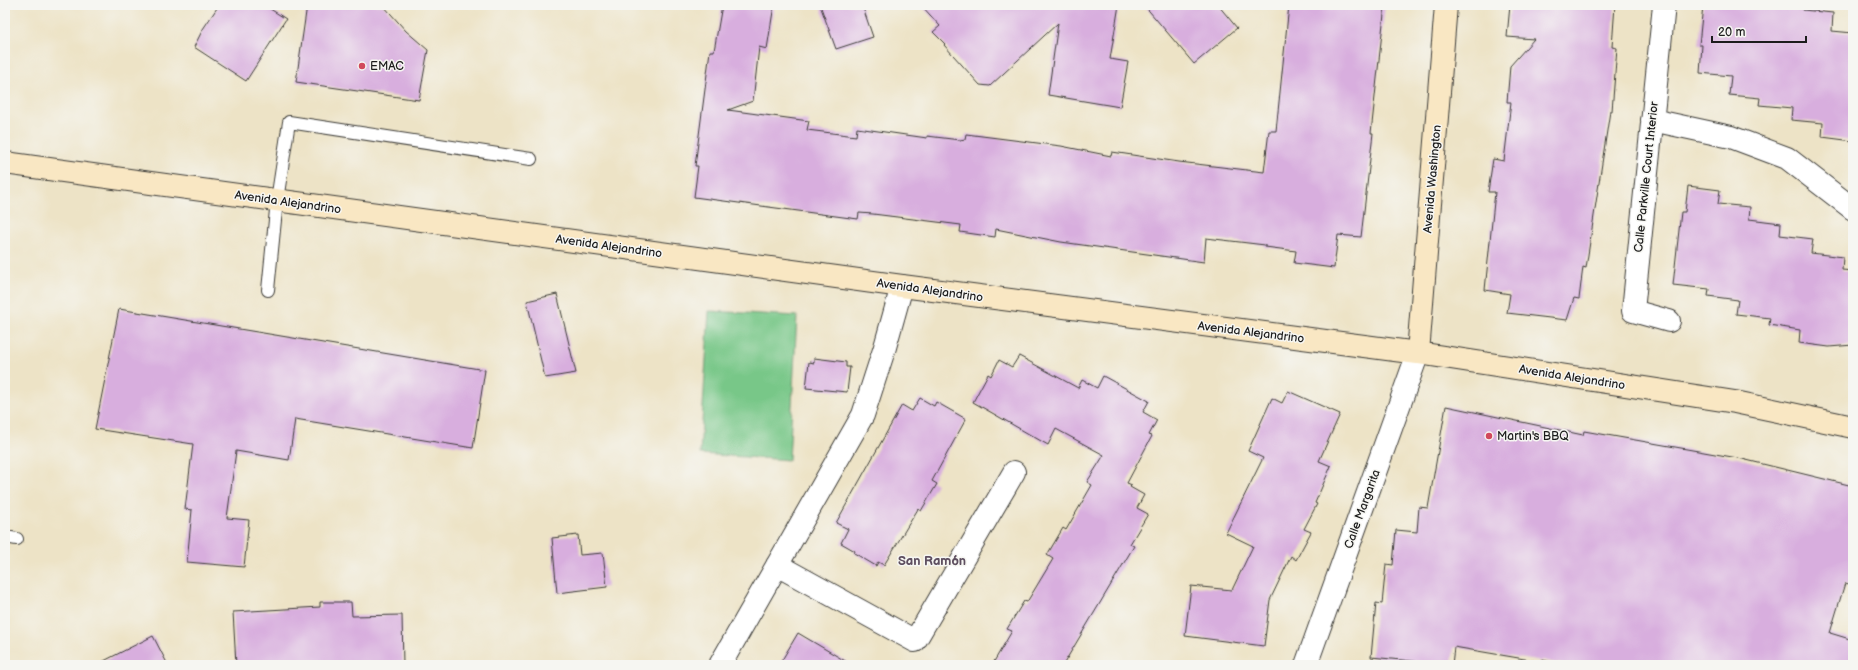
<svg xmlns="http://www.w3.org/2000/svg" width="1858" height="670" font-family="'Balsamiq Sans',sans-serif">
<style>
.green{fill:#78c788;stroke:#4a7252}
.building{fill:#d8aede}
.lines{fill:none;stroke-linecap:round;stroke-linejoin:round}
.lane-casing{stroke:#3b3a36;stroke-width:14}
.street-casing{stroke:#3b3a36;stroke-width:24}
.secondary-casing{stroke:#3b3a36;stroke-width:24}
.lane{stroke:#fff;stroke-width:12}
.street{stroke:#fff;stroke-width:22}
.secondary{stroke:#f9e7c3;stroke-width:22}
.poi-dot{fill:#d1495b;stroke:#f6f6f2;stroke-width:1.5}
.labels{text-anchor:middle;stroke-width:3;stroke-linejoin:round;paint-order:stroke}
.poi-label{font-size:12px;fill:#1c1c1c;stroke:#f6f6f2;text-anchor:start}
.street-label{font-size:12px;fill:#1c1c1c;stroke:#f6f6f2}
.neighbourhood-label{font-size:13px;font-weight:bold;fill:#5e4f60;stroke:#f6f6f2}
</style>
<rect width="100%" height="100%" fill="#f6f6f2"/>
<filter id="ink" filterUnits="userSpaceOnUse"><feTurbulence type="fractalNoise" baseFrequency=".025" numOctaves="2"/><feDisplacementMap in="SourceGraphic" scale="8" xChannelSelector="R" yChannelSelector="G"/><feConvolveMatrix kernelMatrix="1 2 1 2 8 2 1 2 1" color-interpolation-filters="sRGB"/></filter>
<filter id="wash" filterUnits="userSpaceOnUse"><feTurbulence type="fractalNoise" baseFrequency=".012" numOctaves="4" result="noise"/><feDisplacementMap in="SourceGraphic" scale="16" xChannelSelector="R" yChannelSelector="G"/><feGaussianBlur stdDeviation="0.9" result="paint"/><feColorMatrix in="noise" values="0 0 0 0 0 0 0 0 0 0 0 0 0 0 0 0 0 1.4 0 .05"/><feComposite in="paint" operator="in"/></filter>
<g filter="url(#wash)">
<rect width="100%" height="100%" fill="#ede3c6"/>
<path class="green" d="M 709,311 L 797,316 L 789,460 L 700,454 Z"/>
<g id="blocks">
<path class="building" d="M 219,5 L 264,5 L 286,19 L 246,81 L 194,47 L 203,29 Z
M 307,5 L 383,5 L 406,31 L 428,50 L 419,100 L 296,82 Z
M 722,5 L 774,5 L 767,49 L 759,47 L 753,101 L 728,110 L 809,121 L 807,130 L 856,136 L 857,128 L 927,138 L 927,136 L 960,140 L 965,139 L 966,134 L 1061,146 L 1111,156 L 1112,152 L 1179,162 L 1264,172 L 1269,131 L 1276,131 L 1289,5 L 1385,5 L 1371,133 L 1373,133 L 1361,237 L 1338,235 L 1334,268 L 1294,263 L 1296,251 L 1265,247 L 1265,245 L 1206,238 L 1204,262 L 1061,242 L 996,229 L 995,237 L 960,232 L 961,225 L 873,214 L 859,213 L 858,219 L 694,197 L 698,166 L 695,166 L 710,51 L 714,51 Z
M 820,5 L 862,5 L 873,37 L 836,49 Z
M 921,5 L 1119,5 L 1110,59 L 1128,62 L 1120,107 L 1048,95 L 1058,23 L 990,86 L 980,85 L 944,45 L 945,44 L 933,32 L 940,26 Z
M 1144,5 L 1218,5 L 1237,28 L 1194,64 Z
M 1510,5 L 1615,5 L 1612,47 L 1617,48 L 1612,111 L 1610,111 L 1586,268 L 1583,267 L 1579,299 L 1574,298 L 1567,320 L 1507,313 L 1510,294 L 1485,290 L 1495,192 L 1488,192 L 1493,159 L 1504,161 L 1511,102 L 1507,102 L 1510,66 L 1534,39 L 1507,37 Z
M 1703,5 L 1803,5 L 1803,10 L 1833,13 L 1832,31 L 1853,33 L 1853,141 L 1822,137 L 1823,123 L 1791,120 L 1792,108 L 1759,105 L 1760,98 L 1729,95 L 1731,76 L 1700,73 L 1702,45 L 1699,45 Z
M 1688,186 L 1720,190 L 1718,204 L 1750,207 L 1749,219 L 1781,223 L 1780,235 L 1813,239 L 1811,253 L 1843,257 L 1842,270 L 1853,271 L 1853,345 L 1829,347 L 1799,343 L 1800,330 L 1769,325 L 1770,318 L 1736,314 L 1738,300 L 1708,296 L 1709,289 L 1673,285 L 1681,212 L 1685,212 Z
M 557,294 L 576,373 L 545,378 L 527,301 Z
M 119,309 L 485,370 L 473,448 L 295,419 L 289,460 L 236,451 L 227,518 L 249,520 L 244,567 L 187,562 L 192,510 L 185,509 L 193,444 L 95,429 Z
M 1019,356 L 1078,388 L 1082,380 L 1097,388 L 1103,376 L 1149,401 L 1143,412 L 1157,420 L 1149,435 L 1152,436 L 1127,483 L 1132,485 L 1130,487 L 1144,495 L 1137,508 L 1148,514 L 1130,544 L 1134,546 L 1063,665 L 992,665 L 1012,631 L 1007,629 L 1024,601 L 1027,602 L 1053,559 L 1047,555 L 1063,528 L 1066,530 L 1092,485 L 1087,482 L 1104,455 L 1056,429 L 1048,445 L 973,402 L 988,374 L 991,376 L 999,360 L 1012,367 Z
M 814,358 L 846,362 L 846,367 L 850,367 L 847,392 L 806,388 L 809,362 L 814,363 Z
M 1288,391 L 1340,414 L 1319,461 L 1331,466 L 1315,503 L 1317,504 L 1304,529 L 1311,532 L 1296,560 L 1291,556 L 1270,600 L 1264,646 L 1185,636 L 1191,586 L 1232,590 L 1253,546 L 1226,533 L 1263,458 L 1248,451 L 1272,398 L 1282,403 Z
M 920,398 L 934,406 L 936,402 L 966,419 L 932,481 L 937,484 L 921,511 L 918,509 L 884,565 L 878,562 L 876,566 L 854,553 L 855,551 L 841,543 L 848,529 L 836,523 L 902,405 L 912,411 Z
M 1446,406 L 1583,435 L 1584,431 L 1738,458 L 1853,486 L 1853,585 L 1845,583 L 1830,633 L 1853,640 L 1853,665 L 1565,665 L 1542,660 L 1542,662 L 1454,647 L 1452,665 L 1371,657 L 1376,603 L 1382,604 L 1386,564 L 1393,565 L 1396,530 L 1417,532 L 1419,507 L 1428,508 Z
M 578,535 L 580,555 L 603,553 L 607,587 L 557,593 L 552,538 Z
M 320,602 L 351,602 L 352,616 L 402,615 L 403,665 L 236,665 L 233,612 L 320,607 Z
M 798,633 L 852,665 L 779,665 Z
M 153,636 L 168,665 L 96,665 Z"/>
</g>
</g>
<g filter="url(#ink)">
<use href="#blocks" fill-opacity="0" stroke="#3b3a36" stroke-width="1"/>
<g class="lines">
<g class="lane-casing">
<path id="lane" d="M 268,290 L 277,200 L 289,122 L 531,159
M 5,537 L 17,539"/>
</g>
<g class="street-casing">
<path id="street" d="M 1664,5 L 1633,311 L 1669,321
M 1652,120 L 1731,137 L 1787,158 L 1853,209
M 777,565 L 915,641 L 1014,472
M 720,665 L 863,415 L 885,347 L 902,286
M 1306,665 L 1418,353"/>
</g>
<g class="secondary-casing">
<path id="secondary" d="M 5,163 L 902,286 L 1418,353 L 1735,402 L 1853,427
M 1418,353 L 1446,5"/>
</g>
<use href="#lane" class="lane"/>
<use href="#street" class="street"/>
<use href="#secondary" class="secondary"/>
</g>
</g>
<g class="poi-dot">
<circle cx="362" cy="66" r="4"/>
<circle cx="1489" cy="436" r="4"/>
</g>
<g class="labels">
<g class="poi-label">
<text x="370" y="70">EMAC</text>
<text x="1497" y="440">Martin's BBQ</text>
</g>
<g class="street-label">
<text transform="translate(1646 177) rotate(-84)" y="4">Calle Parkville Court Interior</text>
<text transform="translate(1432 179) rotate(-85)" y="4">Avenida Washington</text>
<text transform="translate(288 202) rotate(8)" y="4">Avenida Alejandrino</text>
<text transform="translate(609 246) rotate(8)" y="4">Avenida Alejandrino</text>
<text transform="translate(930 290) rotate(8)" y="4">Avenida Alejandrino</text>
<text transform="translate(1251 332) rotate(7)" y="4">Avenida Alejandrino</text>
<text transform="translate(1572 377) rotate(9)" y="4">Avenida Alejandrino</text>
<text transform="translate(1362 509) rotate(-70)" y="4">Calle Margarita</text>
</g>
<g class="neighbourhood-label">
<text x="932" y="565">San Ramón</text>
</g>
</g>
<rect width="1858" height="670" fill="none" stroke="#f6f6f2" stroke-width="20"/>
<path d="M1712 36v6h94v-6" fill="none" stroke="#1c1c1c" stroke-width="2"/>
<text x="1718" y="36" font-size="12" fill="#1c1c1c" stroke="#f6f6f2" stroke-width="3" paint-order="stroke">20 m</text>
</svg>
